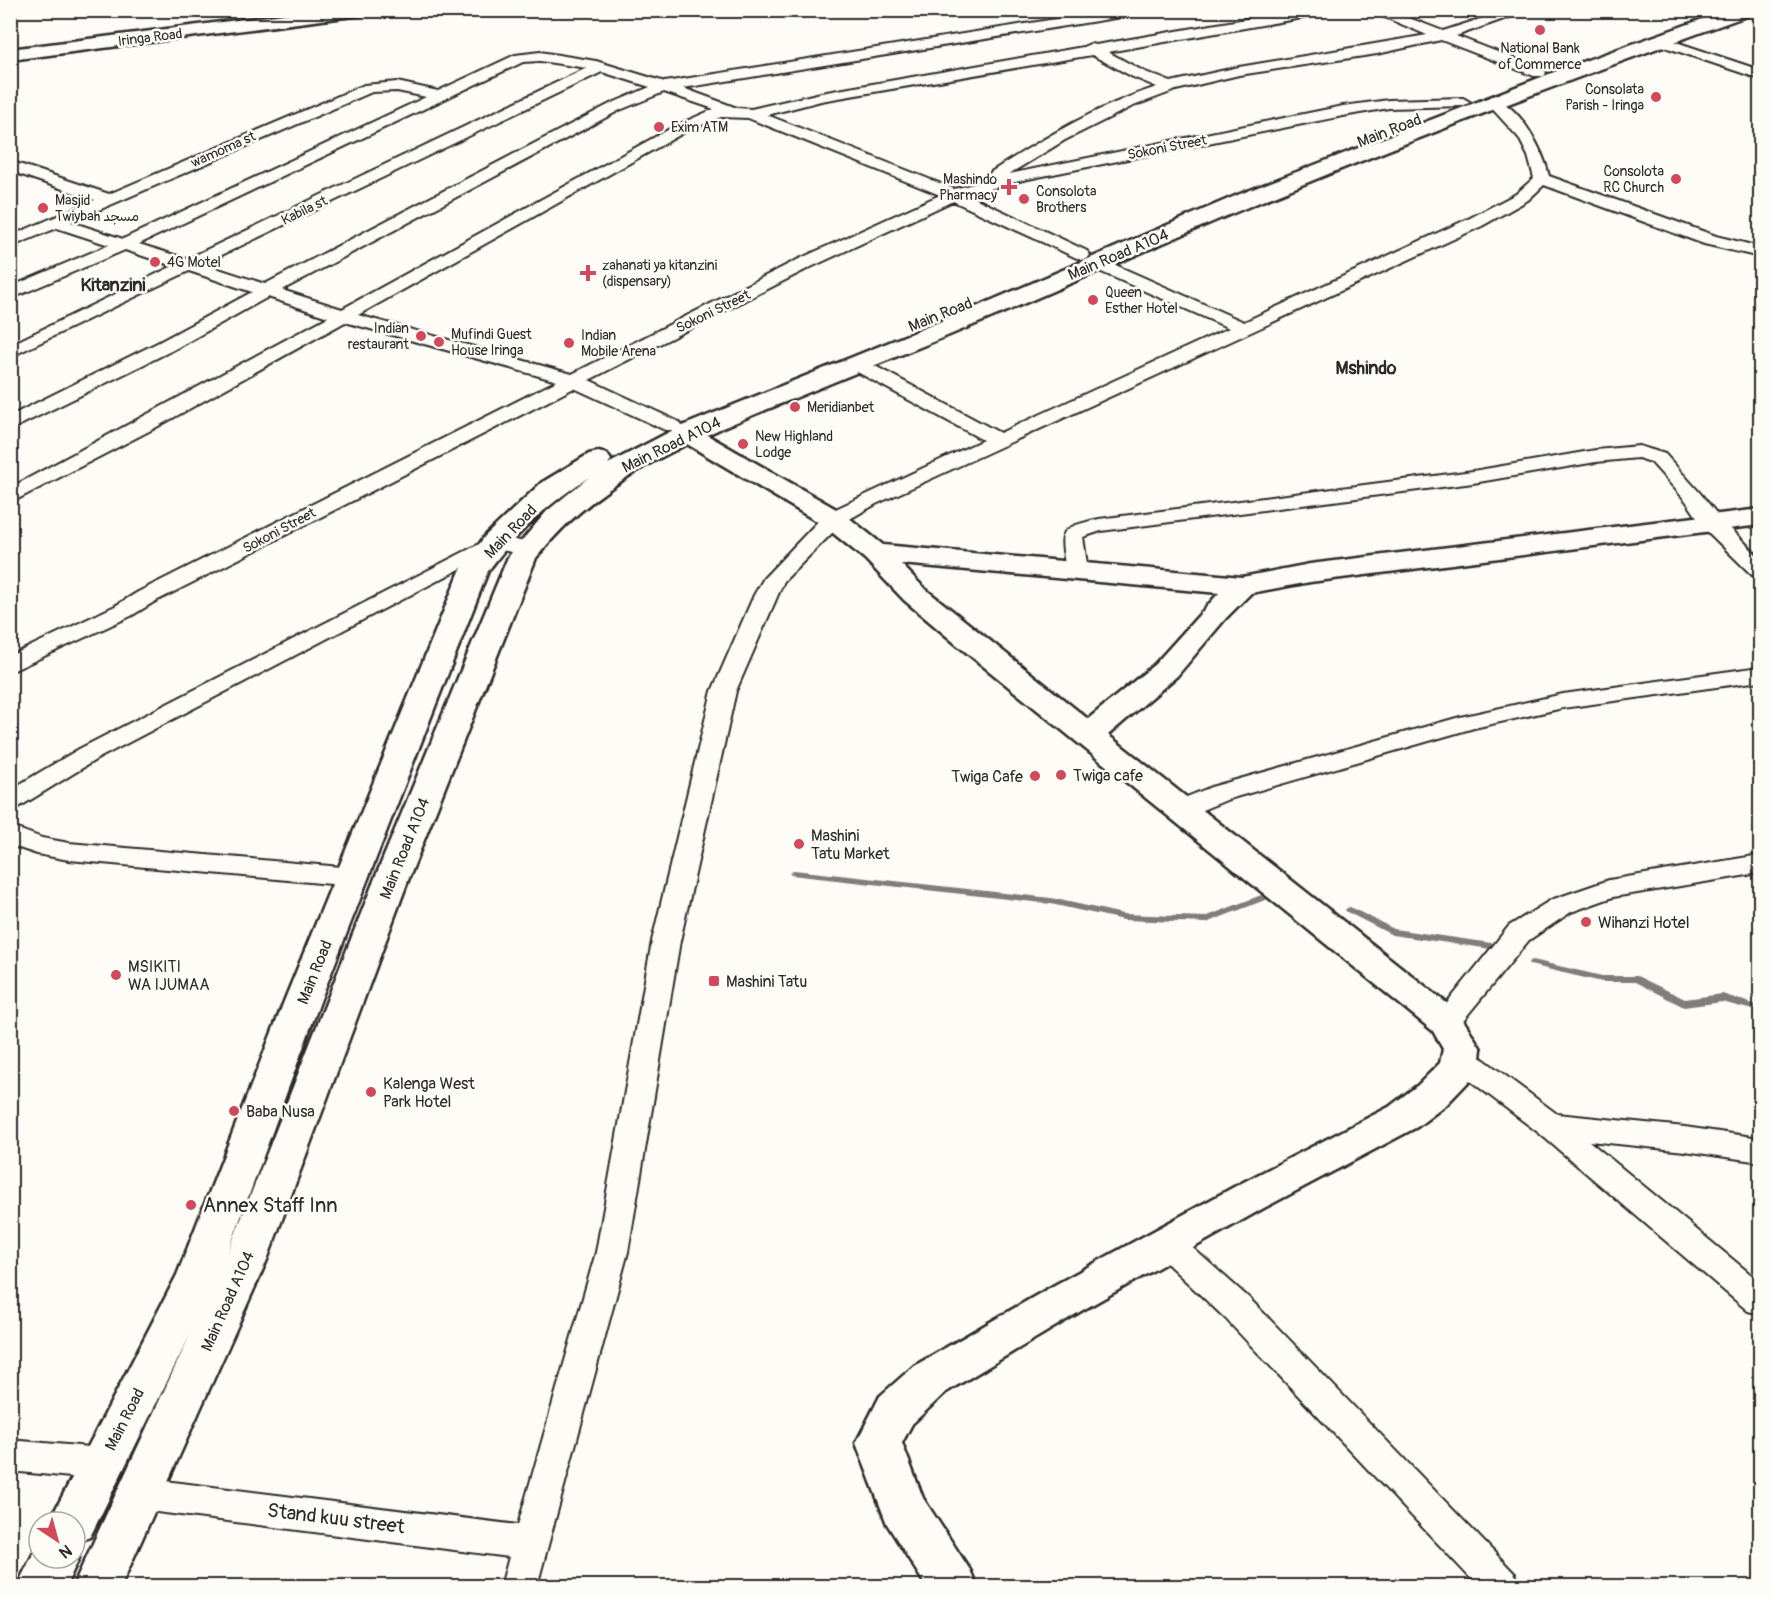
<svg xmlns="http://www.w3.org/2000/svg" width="1771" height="1597" font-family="Pangolin,'Playpen Sans Arabic',sans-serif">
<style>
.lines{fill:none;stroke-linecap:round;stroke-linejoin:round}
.stream{fill:#7e7d7b;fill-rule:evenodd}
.street-casing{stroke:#2b2b2b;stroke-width:4}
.secondary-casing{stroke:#2b2b2b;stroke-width:5}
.highway-casing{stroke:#2b2b2b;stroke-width:5}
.street{fill:#fdfcf7;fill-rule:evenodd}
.secondary{fill:#fdfcf7;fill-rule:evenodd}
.highway{fill:#fdfcf7;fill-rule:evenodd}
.poi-dot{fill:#d1495b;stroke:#fdfcf7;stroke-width:2}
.labels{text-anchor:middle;stroke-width:5;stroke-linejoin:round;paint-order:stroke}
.far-street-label{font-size:14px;fill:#2b2b2b;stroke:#fdfcf7}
.far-poi-label{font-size:14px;fill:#2b2b2b;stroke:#fdfcf7;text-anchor:start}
.street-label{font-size:16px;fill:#2b2b2b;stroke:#fdfcf7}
.poi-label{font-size:16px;fill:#2b2b2b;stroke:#fdfcf7;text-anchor:start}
.far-district-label{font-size:18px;font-weight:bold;fill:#2b2b2b;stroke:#fdfcf7}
.near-poi-label{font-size:20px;fill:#2b2b2b;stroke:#fdfcf7;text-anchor:start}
.near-street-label{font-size:20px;fill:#2b2b2b;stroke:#fdfcf7}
</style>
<rect width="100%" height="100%" fill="#fdfcf7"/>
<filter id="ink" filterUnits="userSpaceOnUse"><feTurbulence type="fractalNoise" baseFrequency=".0167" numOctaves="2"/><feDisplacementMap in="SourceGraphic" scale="12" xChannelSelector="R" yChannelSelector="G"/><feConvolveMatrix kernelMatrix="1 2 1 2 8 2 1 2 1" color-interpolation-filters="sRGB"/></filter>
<g filter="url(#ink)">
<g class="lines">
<path class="stream" d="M 794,870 L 1051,898 L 1123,914 L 1205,917 L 1274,890 L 1280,890 L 1282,892 L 1280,894 L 1206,923 L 1123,920 L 1051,904 L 791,875 L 789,873 Z
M 1350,907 L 1394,929 L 1491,943 L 1494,944 L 1496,946 L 1494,948 L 1491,949 L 1392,935 L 1347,912 L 1345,910 L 1347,908 Z
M 1533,960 L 1602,976 L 1637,976 L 1685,999 L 1722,994 L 1760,1006 L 1760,1012 L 1722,1002 L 1684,1007 L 1635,982 L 1602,982 L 1530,965 L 1528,963 L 1530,961 Z"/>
<g class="street-casing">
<path id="street" d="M 1112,10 L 1146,10 L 1140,14 L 683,88 L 737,108 L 751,109 L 821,93 L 1083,47 L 1090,44 L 1096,45 L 1298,10 L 1331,10 L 1325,14 L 1108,52 L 1143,71 L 1171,82 L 1239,67 L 1427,35 L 1368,10 L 1388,10 L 1443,31 L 1508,10 L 1529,10 L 1456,36 L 1544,70 L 1546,73 L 1544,76 L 1534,76 L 1441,40 L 1377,54 L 1239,75 L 1176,90 L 1131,107 L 1065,140 L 1009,174 L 1343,106 L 1389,100 L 1463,98 L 1470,102 L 1463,106 L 1389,108 L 1343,116 L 1023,180 L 968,195 L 1087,251 L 1090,255 L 1087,259 L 1081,260 L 953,201 L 811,267 L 589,380 L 679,422 L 682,426 L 679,430 L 665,430 L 574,388 L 154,602 L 131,616 L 10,672 L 10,656 L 115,606 L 138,592 L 557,381 L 345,322 L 153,429 L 10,503 L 10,488 L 328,317 L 268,297 L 173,350 L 10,430 L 10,416 L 159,342 L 252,292 L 189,271 L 10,357 L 10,345 L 173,266 L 125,250 L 10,299 L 10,287 L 109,245 L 57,228 L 10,247 L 10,236 L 95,200 L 10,171 L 10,161 L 109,194 L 364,85 L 397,82 L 438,91 L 515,55 L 540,52 L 596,61 L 665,82 ZM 1092,55 L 1133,77 L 1157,87 C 1097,106 1044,138 991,172 L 989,175 L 993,179 L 954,189 L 767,115 L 821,101 ZM 540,61 L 587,68 L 187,259 L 139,244 L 523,62 ZM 602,72 L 650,87 L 610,104 L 265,284 L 203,264 ZM 397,91 L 426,97 L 123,239 L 71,222 L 372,92 ZM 664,92 L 714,109 L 675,126 L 342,309 L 282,290 L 620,110 ZM 721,117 L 748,118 L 940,195 L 799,259 L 572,374 L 358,315 L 685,132 Z
M 1661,37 L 1760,70 L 1760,79 L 1656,44 L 1654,41 L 1656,38 Z
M 1494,99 C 1520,105 1544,152 1549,176 L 1716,236 L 1760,247 L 1760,257 L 1704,244 L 1544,185 L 1528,200 L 1482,226 L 876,504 L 841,524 L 784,581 L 736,691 L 680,941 L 628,1252 L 537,1586 L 501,1586 L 509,1557 L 141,1510 L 128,1505 L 123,1494 L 128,1483 L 141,1478 L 518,1525 L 596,1252 L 652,941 L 712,691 L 754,595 L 764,578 L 825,514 L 983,440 L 848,367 L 846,363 L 848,359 L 862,359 L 1000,433 L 1229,328 L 1090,267 L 1087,263 L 1090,259 L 1102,259 L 1244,322 L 1470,218 L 1516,194 L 1534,178 L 1528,156 L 1519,138 L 1487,103 Z
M 1639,446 L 1665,454 L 1700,493 L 1721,519 L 1760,558 L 1760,576 L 1752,575 L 1705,529 L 1686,501 L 1651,462 L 1638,458 L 1596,462 L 1473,483 L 1101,531 L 1083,537 L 1088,571 L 1085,576 L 1077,578 L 1069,576 L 1066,571 C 1060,530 1056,529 1099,519 L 1473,471 L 1596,450 Z
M 495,536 L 536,544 L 539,549 L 536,554 L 528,556 L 498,549 L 97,759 L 19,807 L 10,809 L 10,790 L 79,749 Z
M 1760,667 L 1760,681 L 1563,708 L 1474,728 L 1229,799 L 1190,815 L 1181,817 L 1172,815 L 1168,809 L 1172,803 L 1211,787 L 1460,717 L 1563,694 Z
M 10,826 L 42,838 L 69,843 L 353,868 L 362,871 L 366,877 L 362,883 L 353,886 L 69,860 L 37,854 L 10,845 Z
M 1760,855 L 1760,873 L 1613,897 L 1571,912 L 1529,940 L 1456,1029 L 1446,1032 L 1436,1029 L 1432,1022 L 1509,926 L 1551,900 L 1609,880 Z
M 1461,1047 L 1471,1050 L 1557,1114 L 1685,1127 L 1760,1138 L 1760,1162 L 1685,1151 L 1589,1141 L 1760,1282 L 1760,1314 L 1748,1311 L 1539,1133 L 1451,1066 L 1446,1058 L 1451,1050 Z
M 1166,1230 L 1177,1234 L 1249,1298 L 1515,1574 L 1520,1586 L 1478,1586 L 1225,1318 L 1155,1252 L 1150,1243 L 1155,1234 Z
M 10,1440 L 101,1448 L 114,1453 L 119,1464 L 114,1475 L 101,1480 L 10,1471 Z"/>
</g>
<g class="secondary-casing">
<path id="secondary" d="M 686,425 L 695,428 L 843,513 L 883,545 L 1242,577 L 1310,564 L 1760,509 L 1760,525 L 1310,582 L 1251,593 L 1226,618 L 1177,676 L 1108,735 L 1459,1013 L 1481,1049 L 1480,1058 L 1469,1081 L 1446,1105 L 1417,1127 L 1262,1209 L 1081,1311 L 946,1392 L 912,1424 L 902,1443 L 923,1498 L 970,1570 L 977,1586 L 926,1586 L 887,1524 L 856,1443 L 880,1396 L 914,1366 L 1051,1287 L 1234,1187 L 1389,1107 L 1418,1085 L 1440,1063 L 1443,1049 L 1433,1031 L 956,644 L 904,600 L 865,559 L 823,525 L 677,438 L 673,433 L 677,428 ZM 901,564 L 1219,593 L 1155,664 L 1088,719 L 924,588 Z"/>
</g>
<g class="highway-casing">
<path id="highway" d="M 316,10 L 369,10 L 361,15 L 10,60 L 10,49 Z
M 1728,10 L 1754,10 L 1752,14 C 1585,74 1419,136 1255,204 C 1168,240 1082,279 995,316 C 929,344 862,370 795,398 C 698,437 602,474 536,558 L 409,878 L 267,1260 L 121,1586 L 73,1586 L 190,1335 L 90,1537 L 75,1542 L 75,1522 L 49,1522 L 177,1275 L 285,999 L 460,571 L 485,536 L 541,483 L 589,454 L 598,452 L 607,454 L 611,460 L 608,464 L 677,428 L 976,307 L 1240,194 L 1562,69 ZM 589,477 L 547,511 L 508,557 L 375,878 L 227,1255 L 321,999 L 488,571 C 515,534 550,502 589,477 Z
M 39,1542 L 39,1558 L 75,1558 L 75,1549 L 79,1558 L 66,1586 L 17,1586 Z"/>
</g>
<use href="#street" class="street"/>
<use href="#secondary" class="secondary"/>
<use href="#highway" class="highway"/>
</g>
</g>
<g class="poi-dot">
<circle cx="1540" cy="30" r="6"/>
<circle cx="1656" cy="97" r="6"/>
<circle cx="659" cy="127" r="6"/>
<circle cx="1676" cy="179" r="6"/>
<path d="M1006 178h6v6h6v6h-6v6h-6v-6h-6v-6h6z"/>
<circle cx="1024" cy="199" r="6"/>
<circle cx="43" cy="208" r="6"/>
<circle cx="155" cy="262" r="6"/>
<path d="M585 264h6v6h6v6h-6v6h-6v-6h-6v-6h6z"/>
<circle cx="1093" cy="300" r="6"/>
<circle cx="421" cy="336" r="6"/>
<circle cx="439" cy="342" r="6"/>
<circle cx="569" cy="343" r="6"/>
<circle cx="795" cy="407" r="6"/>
<circle cx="743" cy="444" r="6"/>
<circle cx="1061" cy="775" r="6"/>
<circle cx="1035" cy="776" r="6"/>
<circle cx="799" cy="844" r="6"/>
<circle cx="1586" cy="922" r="6"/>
<circle cx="116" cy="975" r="6"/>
<rect x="708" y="975" width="12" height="12" rx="3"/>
<circle cx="371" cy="1092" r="6"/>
<circle cx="234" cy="1111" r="6"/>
<circle cx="191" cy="1205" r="6"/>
</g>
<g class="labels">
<g class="far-street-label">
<text transform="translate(150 37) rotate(-7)" y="5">Iringa Road</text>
<text transform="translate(1167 147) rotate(-11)" y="5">Sokoni Street</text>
<text transform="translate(223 149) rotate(-24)" y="5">wamoma st</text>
<text transform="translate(304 210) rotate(-26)" y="5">Kabila st</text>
<text transform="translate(713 311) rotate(-26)" y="5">Sokoni Street</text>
<text transform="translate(279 530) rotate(-28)" y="5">Sokoni Street</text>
</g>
<g class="far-poi-label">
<text x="1540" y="53" text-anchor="middle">National Bank<tspan x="1540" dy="16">of Commerce</tspan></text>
<text x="1644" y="94" text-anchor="end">Consolata<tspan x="1644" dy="16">Parish - Iringa</tspan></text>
<text x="671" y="132">Exim ATM</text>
<text x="1664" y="176" text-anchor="end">Consolota<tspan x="1664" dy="16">RC Church</tspan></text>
<text x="997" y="184" text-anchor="end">Mashindo<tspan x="997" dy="16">Pharmacy</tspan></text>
<text x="1036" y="196">Consolota<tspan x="1036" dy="16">Brothers</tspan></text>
<text x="55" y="205">Masjid<tspan x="55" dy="16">Twiybah مسجد</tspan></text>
<text x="167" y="267">4G Motel</text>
<text x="602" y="270">zahanati ya kitanzini<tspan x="602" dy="16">(dispensary)</tspan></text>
<text x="1105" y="297">Queen<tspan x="1105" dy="16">Esther Hotel</tspan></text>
<text x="409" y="333" text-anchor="end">Indian<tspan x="409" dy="16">restaurant</tspan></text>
<text x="451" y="339">Mufindi Guest<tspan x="451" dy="16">House Iringa</tspan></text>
<text x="581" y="340">Indian<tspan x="581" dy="16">Mobile Arena</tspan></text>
<text x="807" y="412">Meridianbet</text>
<text x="755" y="441">New Highland<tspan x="755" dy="16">Lodge</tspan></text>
</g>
<g class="street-label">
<text transform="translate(1389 130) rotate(-21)" y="6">Main Road</text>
<text transform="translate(1118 254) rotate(-23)" y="6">Main Road A104</text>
<text transform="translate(940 314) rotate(-22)" y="6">Main Road</text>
<text transform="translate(671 444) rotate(-26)" y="6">Main Road A104</text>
<text transform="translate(510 531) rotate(-46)" y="6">Main Road</text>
<text transform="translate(404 848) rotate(-68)" y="6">Main Road A104</text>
<text transform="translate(314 972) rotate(-68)" y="6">Main Road</text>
<text transform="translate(227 1301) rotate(-66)" y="6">Main Road A104</text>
<text transform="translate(124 1419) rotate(-63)" y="6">Main Road</text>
</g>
<g class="poi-label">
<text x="1073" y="781">Twiga cafe</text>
<text x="1023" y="782" text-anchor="end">Twiga Cafe</text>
<text x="811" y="841">Mashini<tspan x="811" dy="18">Tatu Market</tspan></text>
<text x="1598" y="928">Wihanzi Hotel</text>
<text x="128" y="972">MSIKITI<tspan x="128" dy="18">WA IJUMAA</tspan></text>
<text x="726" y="987">Mashini Tatu</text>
<text x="383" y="1089">Kalenga West<tspan x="383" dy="18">Park Hotel</tspan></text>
<text x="246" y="1117">Baba Nusa</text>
</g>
<g class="far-district-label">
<text x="113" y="291">Kitanzini</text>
<text x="1366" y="374">Mshindo</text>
</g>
<g class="near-poi-label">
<text x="203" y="1212">Annex Staff Inn</text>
</g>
<g class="near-street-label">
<text transform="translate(336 1518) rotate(7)" y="7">Stand kuu street</text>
</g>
</g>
<rect width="1771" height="1597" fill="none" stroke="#fdfcf7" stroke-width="36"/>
<rect x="18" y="18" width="1735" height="1561" fill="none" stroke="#2b2b2b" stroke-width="2" filter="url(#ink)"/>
<g transform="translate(57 1540) rotate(144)"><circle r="28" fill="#fdfcf7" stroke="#a9a8a5" stroke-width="1.5"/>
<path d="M0-4.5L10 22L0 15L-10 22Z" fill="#d1495b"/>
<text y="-9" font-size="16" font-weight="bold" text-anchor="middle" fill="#2b2b2b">N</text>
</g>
</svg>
